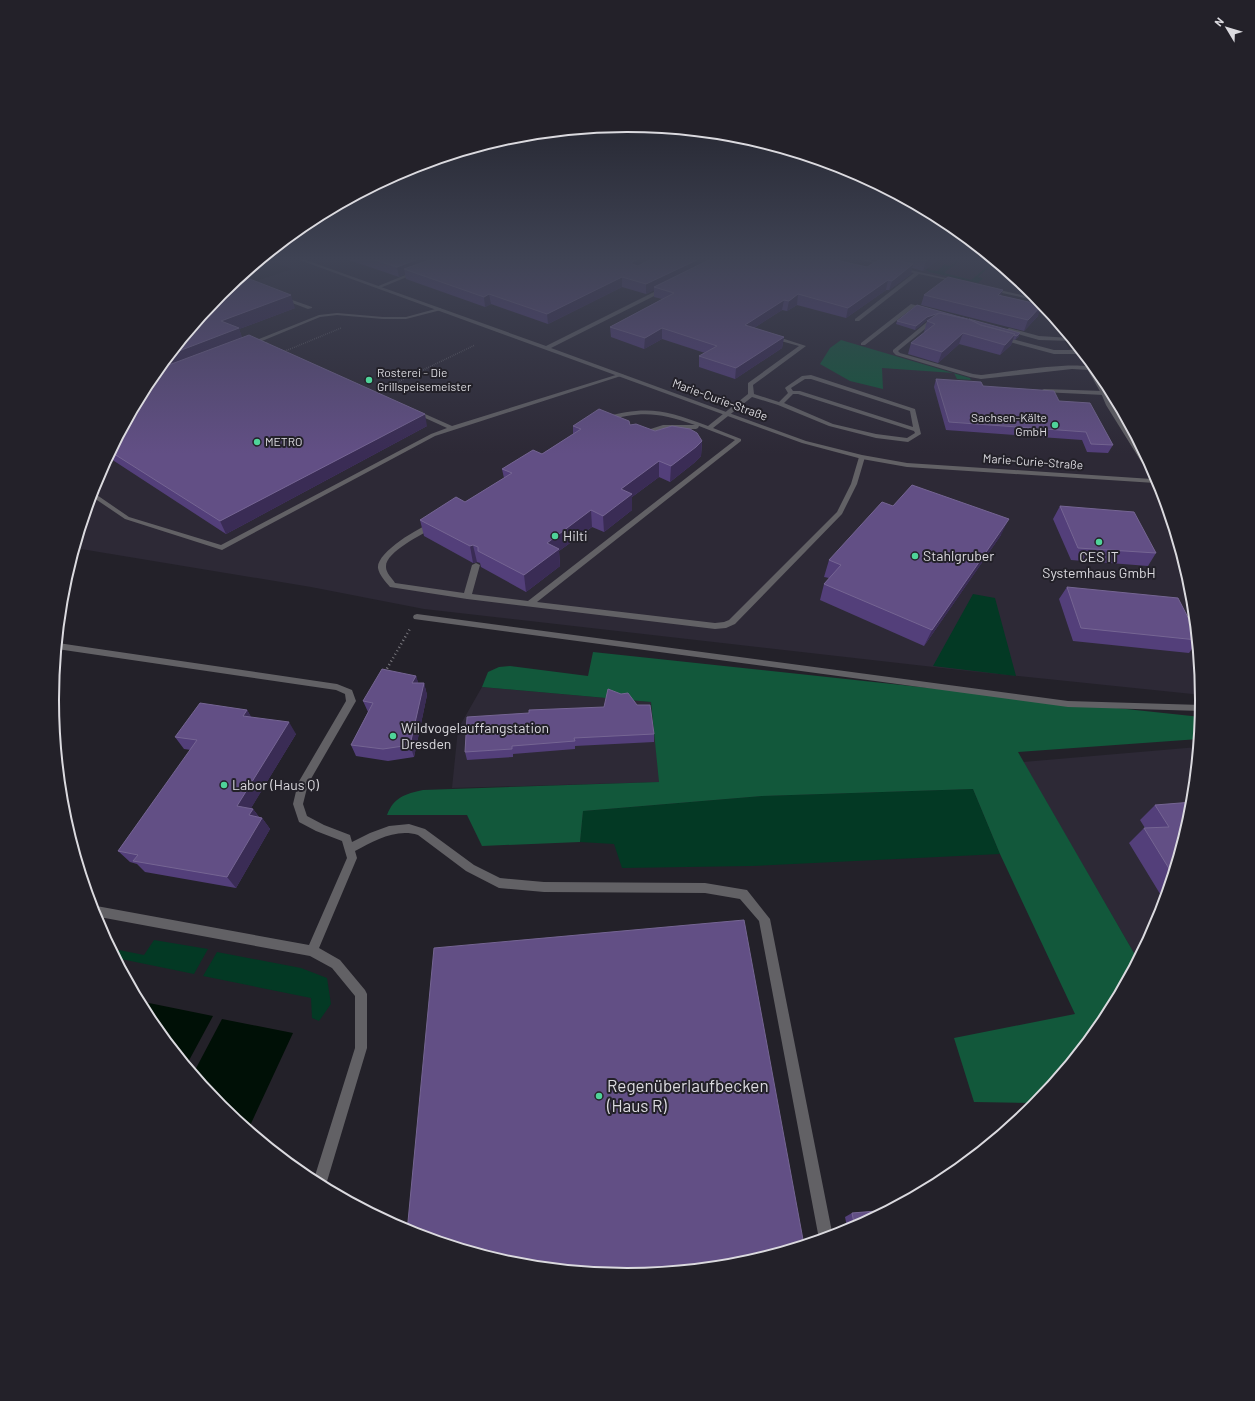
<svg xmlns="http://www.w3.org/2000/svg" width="1255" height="1401" font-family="Barlow,sans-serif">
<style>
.built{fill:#2d2936}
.green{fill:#033924}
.forest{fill:#12583b}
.water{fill:#001006}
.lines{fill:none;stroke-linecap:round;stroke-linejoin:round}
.path-far2{stroke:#79787e;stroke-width:1.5;stroke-dasharray:0.5 1.5;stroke-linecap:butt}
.path-far1{stroke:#79787e;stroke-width:2;stroke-dasharray:0.5 2;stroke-linecap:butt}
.path{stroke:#79787e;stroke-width:2.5;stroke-dasharray:1 3;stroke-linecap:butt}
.lane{fill:#626165;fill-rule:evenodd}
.street{fill:#626165;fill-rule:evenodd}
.wall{fill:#533f7a}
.shaded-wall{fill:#3a2c55}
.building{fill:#624f85;stroke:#756593}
.poi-dot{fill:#4fd399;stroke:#232129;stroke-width:1.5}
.labels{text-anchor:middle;stroke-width:4;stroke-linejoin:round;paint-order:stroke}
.far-poi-label{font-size:12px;fill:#dbdadf;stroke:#232129;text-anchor:start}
.far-street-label{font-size:12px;fill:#dbdadf;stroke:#232129}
.poi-label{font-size:14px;fill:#dbdadf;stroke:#232129;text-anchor:start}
.near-poi-label{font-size:17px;fill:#dbdadf;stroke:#232129;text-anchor:start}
.rim{fill:none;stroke:#dbdadf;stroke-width:2}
</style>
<rect width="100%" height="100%" fill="#232129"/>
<path class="built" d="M 263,258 L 991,258 L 1035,294 L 1058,322 L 1057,326 L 1069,349 L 1080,349 L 1106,381 L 1159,480 L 1192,588 L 1202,695 L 969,671 L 424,609 L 311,587 L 75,548 L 96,480 L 149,381 L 221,293 L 292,269 Z
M 482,687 L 651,702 L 660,782 L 452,788 L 458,729 Z
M 1198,747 L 1192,813 L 1159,921 L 1138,960 L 1023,762 Z"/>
<path class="green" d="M 960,258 L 963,258 L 944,273 L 971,280 L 993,262 L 987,260 L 995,262 L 978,277 L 983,278 L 978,283 L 929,272 L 926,269 L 937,271 L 945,264 L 950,266 Z
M 973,594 L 995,598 L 1016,676 L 933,666 Z
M 973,789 L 1000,854 L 752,866 L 622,868 L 614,844 L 580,842 L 583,811 L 762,796 Z
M 154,940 L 208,949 L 194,974 L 116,958 L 114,954 L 119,950 L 144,955 Z
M 217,952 L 301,968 L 327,978 L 331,1004 L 319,1021 L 312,1018 L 311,998 L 203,976 Z"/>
<path class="forest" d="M 841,340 L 970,378 L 971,380 L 957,379 L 954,373 L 882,368 L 883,389 L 850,381 L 820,364 L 830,348 Z
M 593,652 L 1201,717 L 1199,739 L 1018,752 L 1138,960 L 1106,1020 L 1038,1103 L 974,1102 L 954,1038 L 1075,1014 L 1000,854 L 973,789 L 762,796 L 583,811 L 580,842 L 482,846 L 467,815 L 387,815 C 394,797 405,794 423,790 L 659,782 L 651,702 L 482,687 L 488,672 L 499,667 L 510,666 L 588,676 Z"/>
<path class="water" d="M 144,1002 L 213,1016 L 186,1066 L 149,1020 L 141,1006 Z
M 222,1019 L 293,1033 L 248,1130 L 220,1107 L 193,1074 Z"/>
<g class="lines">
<path class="path-far2" d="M 283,352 L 341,328
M 396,383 L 475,345"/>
<path class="path-far1" d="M 375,393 L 399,382"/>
<path class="path" d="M 385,672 L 411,627"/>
<path class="lane" d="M 853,258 L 860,258 L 889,265 L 887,266 Z
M 897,267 L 959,281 L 957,282 L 919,274 L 859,321 L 855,321 L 855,319 L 914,273 L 897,269 Z
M 415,271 L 419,272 L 380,288 L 376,287 Z
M 991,288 L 1039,299 L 1042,302 L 989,290 Z
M 281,296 L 312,307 L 312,308 L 308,309 L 279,298 L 279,297 Z
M 911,304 L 929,309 L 927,310 L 914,307 L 865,345 L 861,345 L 861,343 Z
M 439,308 L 441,308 L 441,310 L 406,319 L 383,319 L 337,315 L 320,317 L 262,341 L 268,343 L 268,345 L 254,341 L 319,315 L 337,313 L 383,317 L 406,317 Z
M 935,320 L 937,320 L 937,322 L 931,324 L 898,351 L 900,353 L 973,374 L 981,375 C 1000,373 1080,360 1092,368 L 1089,370 L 1072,369 L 981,379 L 970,377 L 896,355 L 893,352 L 893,350 L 927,322 Z
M 1009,328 L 1039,336 L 1071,338 L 1074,341 L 1039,340 L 1007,331 L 1006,330 Z
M 772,335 L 806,346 L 753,385 L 754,394 L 779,402 L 788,393 L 785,388 L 786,387 L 802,376 L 811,375 L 915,409 L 921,434 L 908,442 L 876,438 L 829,426 L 778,405 L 752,397 L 713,428 L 741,439 L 741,441 L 537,602 L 715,623 L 724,622 L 729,620 L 837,512 L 851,484 L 859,457 L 864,456 L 865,457 L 857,484 L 842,514 L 735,624 L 726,628 L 715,629 L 467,599 L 390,587 C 386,582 379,575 378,568 C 376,553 419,527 432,523 L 435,523 L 435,527 C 423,534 385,552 386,567 C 386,573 392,578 395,583 L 464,593 L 472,565 L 476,563 L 480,565 L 472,594 L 528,601 L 735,440 L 699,426 L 698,428 L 696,429 L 663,429 L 638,435 L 638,433 L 663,425 L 695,425 C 658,412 642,411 604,421 L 602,420 L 602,418 C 647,405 665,410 708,426 L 748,394 L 748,383 L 799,346 L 770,338 L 769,337 ZM 805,379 L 811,379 L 910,411 L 913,427 L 800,391 L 793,391 L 791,388 ZM 793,394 L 798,394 L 914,431 L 915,433 L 907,438 L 876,434 L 833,424 L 784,403 Z
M 1001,336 L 1054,350 L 1080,350 L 1083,352 L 1080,354 L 1054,354 L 999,339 L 999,337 Z
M 619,374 L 624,375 L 435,436 L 222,550 L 125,519 L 91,496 L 92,492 L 94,493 L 129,517 L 221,545 L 431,434 L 447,428 L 412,412 L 412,410 L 416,410 L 452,426 Z
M 1044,389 L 1104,391 L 1107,393 L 1104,395 L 1042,392 L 1042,390 Z
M 417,614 L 1068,701 L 1202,705 L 1202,711 L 1068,707 L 414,619 L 413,617 L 414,615 Z
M 58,643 L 337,684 L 352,690 L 356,701 L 308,784 L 303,804 L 307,816 L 324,825 L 350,835 L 352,842 L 370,833 L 389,826 L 409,824 L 425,829 L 474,865 L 500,878 L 544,882 L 705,883 L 747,890 L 770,919 L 833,1237 L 819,1241 L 819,1239 L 759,921 L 740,899 L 705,893 L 544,892 L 499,888 L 466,871 L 418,835 C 396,828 374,841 355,851 L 357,858 L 319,948 L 340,960 L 365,990 L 367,994 L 367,1048 L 325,1188 L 313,1182 L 355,1048 L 355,996 L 332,968 L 310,956 L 94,916 L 91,905 L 309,945 L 347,858 L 342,841 L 316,831 L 299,822 L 293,804 L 298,783 L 346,701 L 345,694 L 336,690 L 57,649 Z"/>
<path class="street" d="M 294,258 L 300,258 L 546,346 L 664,287 L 668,287 L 668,289 L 551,348 L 806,441 L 862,455 L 907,463 L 1152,479 L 1106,405 L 1101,393 L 1072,343 L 1074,342 L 1085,355 L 1107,393 L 1112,405 L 1154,470 L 1163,491 L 1159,491 L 1155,483 L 907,467 L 862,459 L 802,443 Z"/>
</g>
<path class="wall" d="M 343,258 L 827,258 L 867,267 L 882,258 L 941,258 L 923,271 L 912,268 L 911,274 L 889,290 L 886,290 L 846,318 L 797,305 L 787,311 L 782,310 L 754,328 L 784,337 L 782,348 L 735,379 L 699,367 L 699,356 L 705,353 L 662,339 L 644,349 L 611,337 L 610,327 L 662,299 L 654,297 L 654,290 L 646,294 L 622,287 L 548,324 L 491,304 L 485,307 L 406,279 L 405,274 L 399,277 Z
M 221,293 L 295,308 L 239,329 L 242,338 L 427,426 L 226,534 L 108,457 L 149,381 Z
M 924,295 L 1001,296 L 1038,316 L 1024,331 L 921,305 Z
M 917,305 L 1019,336 L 1015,340 L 1013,339 L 1011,345 L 1000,355 L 959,344 L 938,363 L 908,354 L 911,343 L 925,332 L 924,332 L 927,321 L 929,320 L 926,321 L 915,330 L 896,324 L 897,321 Z
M 936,379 L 983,386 L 1059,401 L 1113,445 L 1108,453 L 1087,452 L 1082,440 L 946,430 L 934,387 Z
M 630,425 L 655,431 L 702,441 L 701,456 L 694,463 L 670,482 L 659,477 L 632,497 L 632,510 L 604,532 L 592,527 L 559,551 L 560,566 L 526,592 L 481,567 L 480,563 L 477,562 L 473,563 L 424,536 L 420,520 L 465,502 L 504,478 L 502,469 L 542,454 L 573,434 L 573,426 Z
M 893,506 L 1001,535 L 924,646 L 820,600 L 824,584 L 829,578 L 824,577 L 829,560 Z
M 1060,506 L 1156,553 L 1148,566 L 1071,560 L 1053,519 Z
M 1067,587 L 1197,635 L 1197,642 L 1189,653 L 1073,641 L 1059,599 Z
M 416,676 L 418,683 L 424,683 L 427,695 L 414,757 L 388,761 L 356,756 L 351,745 L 368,712 L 363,701 Z
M 247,710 L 251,717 L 296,734 L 251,808 L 253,809 L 259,817 L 262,818 L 270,829 L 236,888 L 145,872 L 137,864 L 130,862 L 118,851 L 191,750 L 184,749 L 175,737 Z
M 529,713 L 654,734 L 654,742 L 575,746 L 575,749 L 513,754 L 513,757 L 467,760 L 465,752 Z
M 1155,805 L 1192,813 L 1165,902 L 1129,843 L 1144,828 L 1145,828 L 1140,820 Z
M 889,1210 L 848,1232 L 845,1217 L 852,1213 Z"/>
<path class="shaded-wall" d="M 421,258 L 447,258 L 404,269 L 405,274 L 399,277 L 397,267 Z
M 641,258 L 661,258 L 632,272 L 632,262 Z
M 701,258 L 719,258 L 654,287 L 654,290 L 646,294 L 646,284 Z
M 930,258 L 941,258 L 923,271 L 926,261 Z
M 913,264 L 911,274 L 889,290 L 892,281 Z
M 622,277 L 622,287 L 548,324 L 547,314 Z
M 888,280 L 886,290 L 846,318 L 848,308 Z
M 1003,290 L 999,301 L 998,295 Z
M 489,294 L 491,304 L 485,307 L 484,297 Z
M 798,294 L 797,305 L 787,311 L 789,301 Z
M 291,295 L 295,308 L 239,329 L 244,342 L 151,379 L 171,354 L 221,321 Z
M 784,300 L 782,310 L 743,335 L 745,325 Z
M 1042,305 L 1038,316 L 1024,331 L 1028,320 Z
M 937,314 L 936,318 L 926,321 L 915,330 L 916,326 L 927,317 Z
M 662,328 L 662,339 L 644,349 L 645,338 Z
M 963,333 L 959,344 L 938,363 L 942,352 Z
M 1020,333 L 1019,336 L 1015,340 L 1017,336 Z
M 1015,334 L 1011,345 L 1000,355 L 1005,345 Z
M 784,337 L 782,348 L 735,379 L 736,368 Z
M 425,414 L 427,426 L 226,534 L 220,521 Z
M 702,441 L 701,456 L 694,463 L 670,482 L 671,466 Z
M 659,461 L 659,477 L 632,497 L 632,510 L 604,532 L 603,516 L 621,489 Z
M 591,510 L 592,527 L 559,551 L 560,566 L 526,592 L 524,575 L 547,543 Z
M 1009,519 L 1001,535 L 924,646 L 932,630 Z
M 473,545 L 477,562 L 473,563 L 470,546 Z
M 416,676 L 420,688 L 412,683 Z
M 424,683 L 427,695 L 414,757 L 410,745 Z
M 247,710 L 254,722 L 243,716 Z
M 289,722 L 296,734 L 245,818 L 237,806 Z
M 253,809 L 261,820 L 262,818 L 270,829 L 236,888 L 227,877 L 249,815 Z"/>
<path class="building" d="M 369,258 L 421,258 L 397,267 Z
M 435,258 L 641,258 L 632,262 L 632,264 L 638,266 L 653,258 L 701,258 L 646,284 L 622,277 L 547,314 L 489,294 L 484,297 L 404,269 Z
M 713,258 L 827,258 L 867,267 L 882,258 L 887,258 L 913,264 L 892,281 L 888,280 L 848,308 L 798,294 L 789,301 L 784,300 L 745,325 L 784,337 L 736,368 L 699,356 L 717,346 L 662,328 L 645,338 L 610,327 L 674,293 L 654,287 Z
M 911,258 L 930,258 L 926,261 Z
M 242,276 L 291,295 L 221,321 L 239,328 L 171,354 L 221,293 Z
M 948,277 L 1003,290 L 998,295 L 1042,305 L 1028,320 L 924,295 Z
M 917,305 L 967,319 L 939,313 L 927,317 L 916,326 L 897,321 Z
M 939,313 L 968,319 L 981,325 L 1015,334 L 1005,345 L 963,333 L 942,352 L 911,343 L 935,324 L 927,321 Z
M 969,319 L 1020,333 L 1017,336 L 1014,335 L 1015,334 L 981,325 Z
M 249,335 L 425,414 L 220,521 L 111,452 L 149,381 L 158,369 Z
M 936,379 L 981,382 L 983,386 L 1054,391 L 1059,401 L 1090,403 L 1113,445 L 1091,444 L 1086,432 L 949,422 Z
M 599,409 L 629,421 L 630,425 L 636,424 L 655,431 L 672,426 L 690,429 L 697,433 L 702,441 L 696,447 L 671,466 L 659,461 L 621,489 L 632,494 L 603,516 L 591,510 L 547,543 L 559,549 L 524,575 L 478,551 L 478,547 L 473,545 L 470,546 L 420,520 L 456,497 L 465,502 L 512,473 L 502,469 L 533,450 L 542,454 L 581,429 L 573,426 Z
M 912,485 L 1009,519 L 932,630 L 824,584 L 841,565 L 829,560 L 882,502 L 893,506 Z
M 1060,506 L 1134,512 L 1156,553 L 1078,548 Z
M 1067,587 L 1178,598 L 1197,635 L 1197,640 L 1081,628 Z
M 382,669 L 416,676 L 412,683 L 424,683 L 410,745 L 383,749 L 351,745 L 373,703 L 363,701 Z
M 608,689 L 621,694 L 628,693 L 637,705 L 650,705 L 654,734 L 574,738 L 575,741 L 512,746 L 512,749 L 465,752 L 467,717 L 529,713 L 529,710 L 604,707 Z
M 200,703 L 247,710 L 243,716 L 289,722 L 237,806 L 253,809 L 249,815 L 262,818 L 227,877 L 133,861 L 138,855 L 118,851 L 197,740 L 175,737 Z
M 1193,802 L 1192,813 L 1173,875 L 1144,828 L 1169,827 L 1155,805 Z
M 744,920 L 804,1245 L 740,1265 L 627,1276 L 515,1265 L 407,1232 L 434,948 Z
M 889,1210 L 855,1228 L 852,1213 Z"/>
<linearGradient id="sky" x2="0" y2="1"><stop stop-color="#131217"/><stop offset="0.57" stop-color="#3f4354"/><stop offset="1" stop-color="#3f4354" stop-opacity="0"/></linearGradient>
<rect width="1255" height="454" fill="url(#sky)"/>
<g class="poi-dot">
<circle cx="369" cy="380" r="4"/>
<circle cx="1055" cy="425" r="4"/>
<circle cx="257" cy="442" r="4"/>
<circle cx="555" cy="536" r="4"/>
<circle cx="1099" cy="542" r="4"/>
<circle cx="915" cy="556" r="4"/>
<circle cx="393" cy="736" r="4"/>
<circle cx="224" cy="785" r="4"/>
<circle cx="599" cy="1096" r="4"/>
</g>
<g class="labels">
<g class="far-poi-label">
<text x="377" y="377">Rosterei - Die<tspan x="377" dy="14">Grillspeisemeister</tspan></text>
<text x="1047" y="422" text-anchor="end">Sachsen-Kälte<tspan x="1047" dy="14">GmbH</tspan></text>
<text x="265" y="446">METRO</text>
</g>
<g class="far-street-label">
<text transform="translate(720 400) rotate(20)" y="4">Marie-Curie-Straße</text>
<text transform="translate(1033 462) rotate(4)" y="4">Marie-Curie-Straße</text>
</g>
<g class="poi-label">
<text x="563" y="541">Hilti</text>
<text x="923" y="561">Stahlgruber</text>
<text x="1099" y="562" text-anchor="middle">CES IT<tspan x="1099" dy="16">Systemhaus GmbH</tspan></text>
<text x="401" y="733">Wildvogelauffangstation<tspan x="401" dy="16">Dresden</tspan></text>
<text x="232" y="790">Labor (Haus Q)</text>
</g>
<g class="near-poi-label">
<text x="607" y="1092">Regenüberlaufbecken<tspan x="607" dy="20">(Haus R)</tspan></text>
</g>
</g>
<path d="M0 0H1255V1401H0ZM59 700a568 568 0 1 1 1136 0a568 568 0 1 1-1136 0Z" fill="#232129" fill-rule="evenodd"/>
<path class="rim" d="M59 700a568 568 0 1 1 1136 0a568 568 0 1 1-1136 0Z"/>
<g transform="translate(1227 28) rotate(308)" stroke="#232129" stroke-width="3" paint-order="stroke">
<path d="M0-3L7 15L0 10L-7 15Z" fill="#dbdadf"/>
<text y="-6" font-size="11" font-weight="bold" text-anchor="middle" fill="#dbdadf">N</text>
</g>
</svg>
